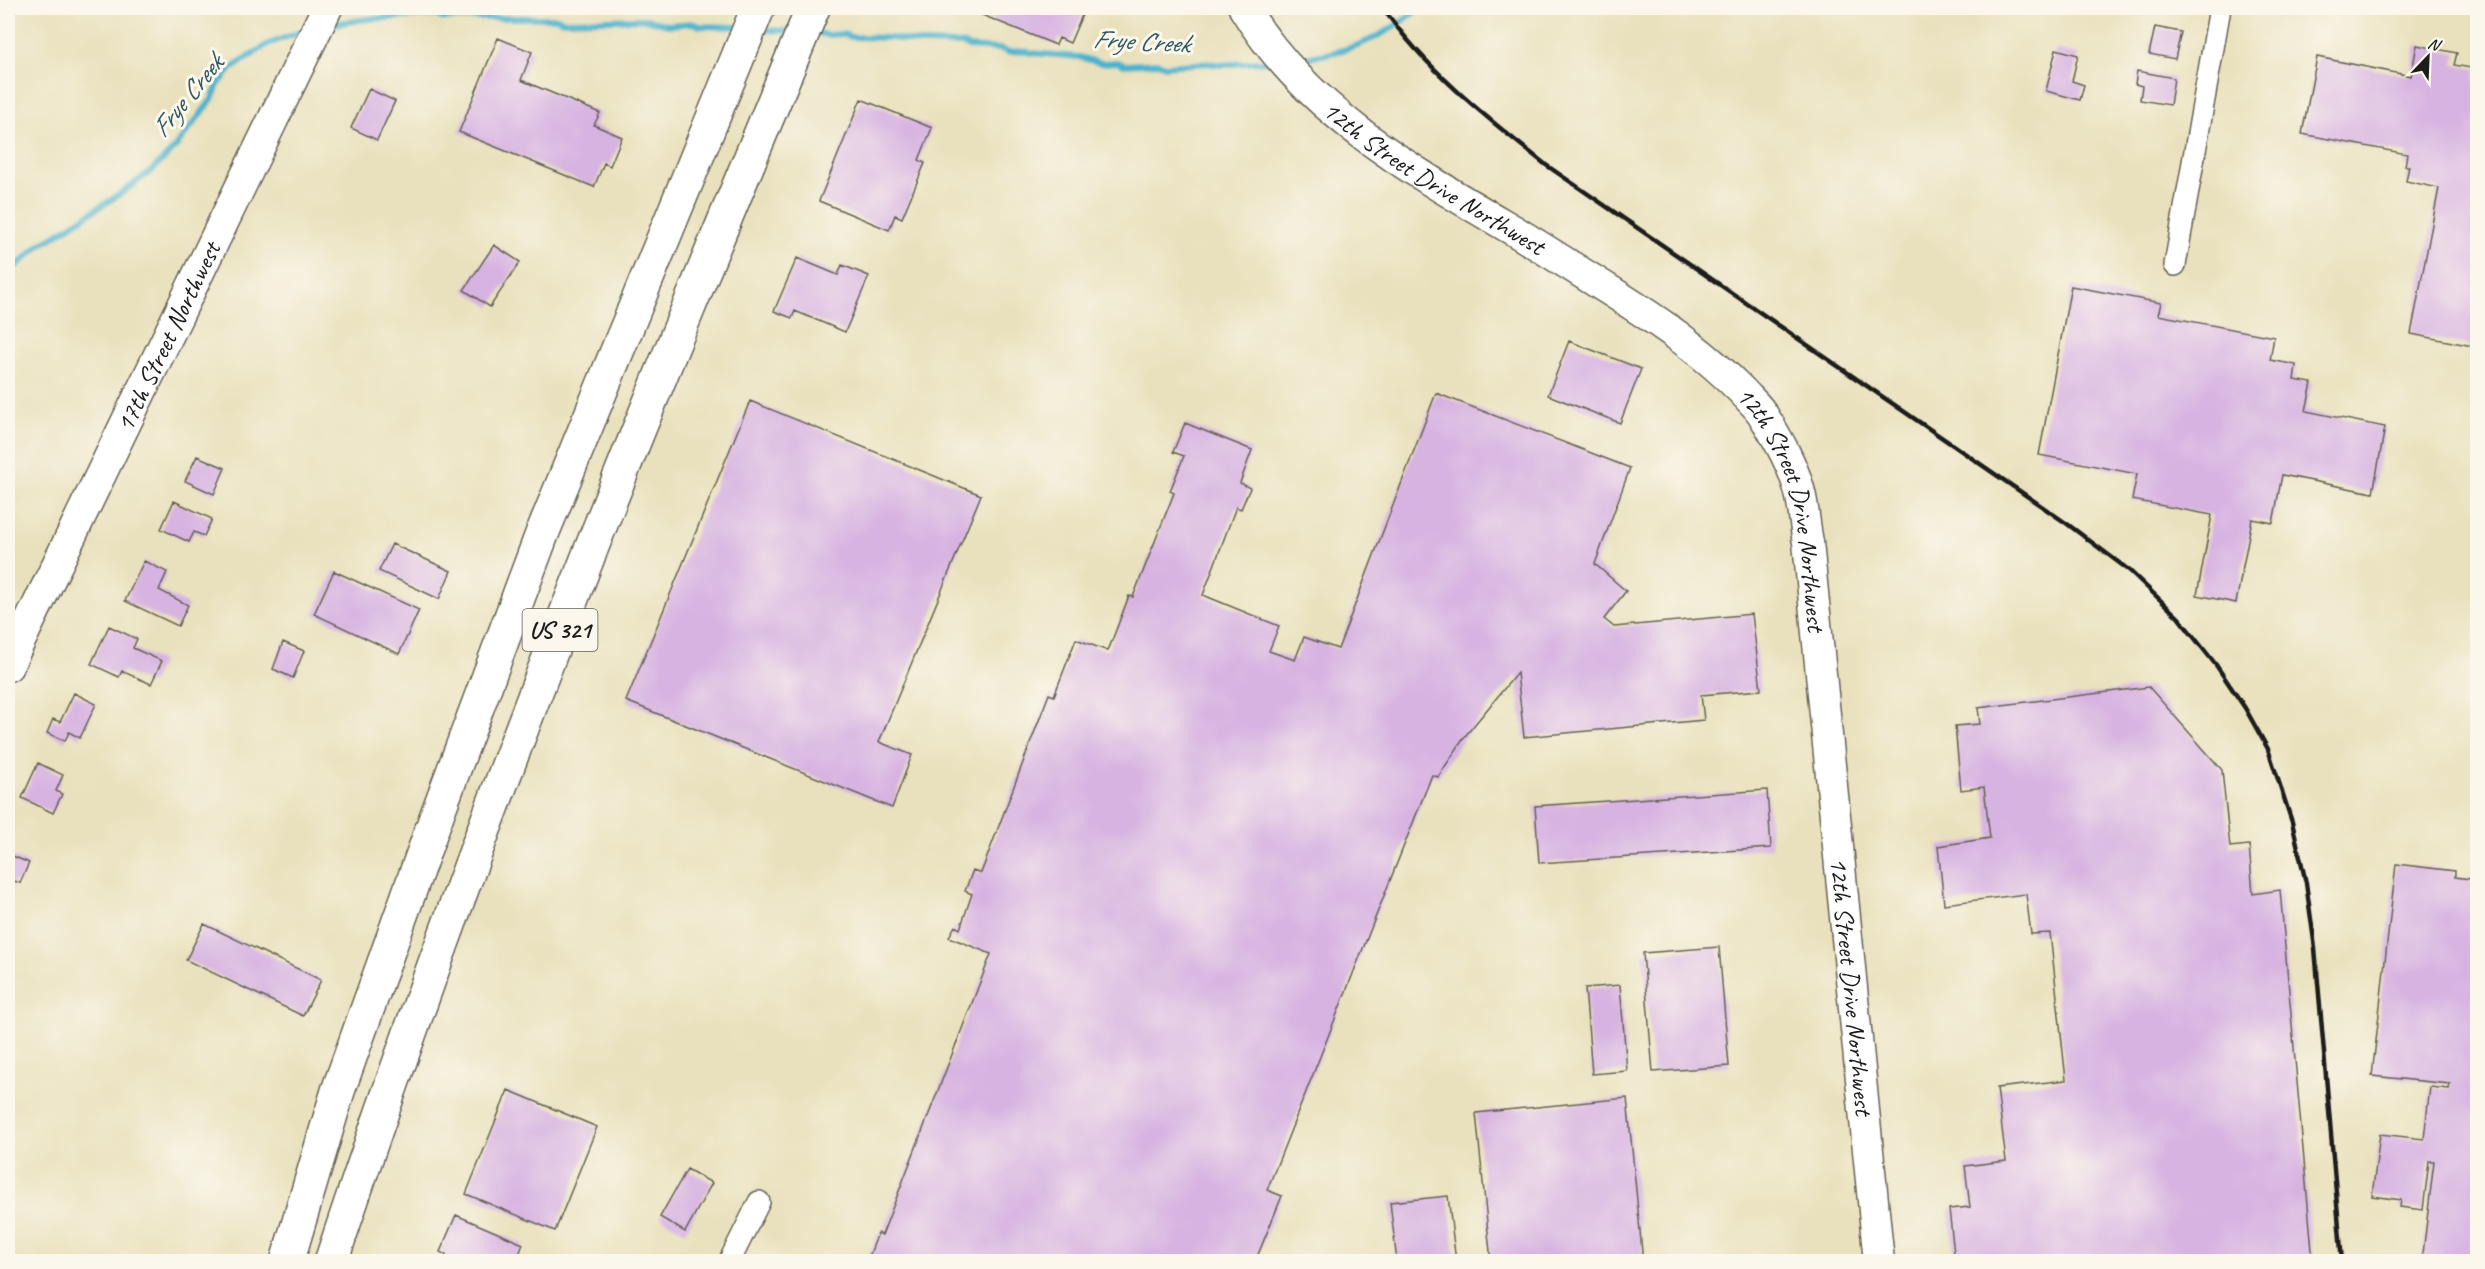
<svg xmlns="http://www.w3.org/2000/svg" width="2485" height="1269" font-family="Caveat,sans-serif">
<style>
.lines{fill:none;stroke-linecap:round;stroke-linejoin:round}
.stream{stroke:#4cb2cb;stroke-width:6}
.building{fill:#d7b3e1}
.street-casing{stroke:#646154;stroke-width:24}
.secondary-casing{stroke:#646154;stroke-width:33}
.highway-casing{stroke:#646154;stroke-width:36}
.street{stroke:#fff;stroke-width:21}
.secondary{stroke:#fff;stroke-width:30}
.highway{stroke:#fff;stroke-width:33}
.rail{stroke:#1c1c1c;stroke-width:4.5}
.labels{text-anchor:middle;stroke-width:6;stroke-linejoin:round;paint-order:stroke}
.shield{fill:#fbf7ec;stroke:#5f5e5a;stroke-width:1.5}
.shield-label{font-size:24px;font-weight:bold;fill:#1c1c1c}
.street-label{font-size:26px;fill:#1c1c1c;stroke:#fbf7ec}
.water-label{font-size:27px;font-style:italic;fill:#2f5862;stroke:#fbf7ec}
</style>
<rect width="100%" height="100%" fill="#fbf7ec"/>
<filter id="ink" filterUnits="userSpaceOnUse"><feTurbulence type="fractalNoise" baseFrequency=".0167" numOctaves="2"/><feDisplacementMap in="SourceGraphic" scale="12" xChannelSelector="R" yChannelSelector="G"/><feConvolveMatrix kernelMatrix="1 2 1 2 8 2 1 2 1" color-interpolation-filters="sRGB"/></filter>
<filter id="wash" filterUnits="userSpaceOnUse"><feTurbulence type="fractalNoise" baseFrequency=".008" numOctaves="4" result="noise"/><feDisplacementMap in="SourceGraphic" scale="24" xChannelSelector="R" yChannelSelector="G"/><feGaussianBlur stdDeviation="1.35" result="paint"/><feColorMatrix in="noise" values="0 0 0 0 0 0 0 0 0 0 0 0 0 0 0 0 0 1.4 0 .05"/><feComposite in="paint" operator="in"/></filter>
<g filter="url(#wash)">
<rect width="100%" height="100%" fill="#e9e1bd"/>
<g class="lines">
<path class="stream" d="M 328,25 L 368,19 L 435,15 L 442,18 L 557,18 L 564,21 L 646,19 L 668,25 L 693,23 L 700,26 L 740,27
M 759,30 L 794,31
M 813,32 L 827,35 L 844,34 L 851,37 L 891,38 L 921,43 L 962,44 L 969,47 L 1001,49 L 1008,52 L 1024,51 L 1031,53 L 1079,57 L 1101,63 L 1118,62 L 1124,65 L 1158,63 L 1165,66 L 1207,63 L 1222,65 L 1271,61
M 1293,59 C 1345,54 1379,41 1420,8
M 8,273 L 39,246 L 123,192 L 151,171 L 174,149 L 212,99 L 218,85 L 231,69 L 268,44 L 306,30"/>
</g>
<g id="blocks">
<path class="building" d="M 965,8 L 1085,8 L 1070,43 L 1059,38 L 1056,45 Z
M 2155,27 L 2181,32 L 2175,59 L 2149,54 Z
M 498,38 L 532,52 L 521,80 L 600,113 L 594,125 L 622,137 L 610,166 L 604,163 L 594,187 L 459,132 Z
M 2417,45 L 2457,53 L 2454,65 L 2477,69 L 2474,82 L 2478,82 L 2478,347 L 2411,334 L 2439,188 L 2406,181 L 2409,166 L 2405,166 L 2407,154 L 2302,134 L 2317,57 L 2411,76 Z
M 2056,49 L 2078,55 L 2072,81 L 2084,85 L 2080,100 L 2046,91 Z
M 2137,71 L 2174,78 L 2170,105 L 2140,100 L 2142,86 L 2135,84 Z
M 369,89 L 395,101 L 377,140 L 351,128 Z
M 861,99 L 932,128 L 919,160 L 925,163 L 902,218 L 895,215 L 889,230 L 819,201 Z
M 494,245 L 520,262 L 490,307 L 464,290 Z
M 797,258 L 838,275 L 842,265 L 869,276 L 845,332 L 795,311 L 792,318 L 774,311 Z
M 2071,286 L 2161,303 L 2158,315 L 2274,337 L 2270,360 L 2296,365 L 2294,380 L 2312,383 L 2306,411 L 2385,427 L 2373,493 L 2282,475 L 2273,523 L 2252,519 L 2236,603 L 2197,595 L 2212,515 L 2132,500 L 2137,474 L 2039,455 Z
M 1569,341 L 1641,369 L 1620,423 L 1548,395 Z
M 1436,393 L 1630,468 L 1595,564 L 1626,591 L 1604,619 L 1614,627 L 1752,614 L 1761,690 L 1701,695 L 1704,720 L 1524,737 L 1517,673 L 1466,735 L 1438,777 L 1432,775 L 1267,1190 L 1282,1196 L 1255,1262 L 867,1262 L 878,1233 L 882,1235 L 991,954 L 949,937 L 955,926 L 960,929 L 972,894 L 965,891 L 973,870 L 981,873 L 1049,694 L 1054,696 L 1076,639 L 1108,651 L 1129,596 L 1133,597 L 1174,493 L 1170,491 L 1184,456 L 1173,452 L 1185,423 L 1252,450 L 1240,483 L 1250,488 L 1241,509 L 1236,507 L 1203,595 L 1279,626 L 1269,651 L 1295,660 L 1304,637 L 1338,649 Z
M 750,401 L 981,495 L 879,742 L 912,755 L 892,808 L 626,701 Z
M 197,456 L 225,468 L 214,494 L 185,481 Z
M 174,501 L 212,519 L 204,536 L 194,532 L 189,542 L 161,529 Z
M 392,544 L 451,571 L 439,599 L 379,571 Z
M 144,561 L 167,572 L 159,590 L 188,605 L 178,626 L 125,601 Z
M 334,571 L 419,610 L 399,654 L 314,614 Z
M 109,626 L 137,639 L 133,648 L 162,661 L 151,684 L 122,671 L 119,677 L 91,664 Z
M 283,642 L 304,651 L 293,678 L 273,669 Z
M 2149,687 L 2222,770 L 2230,847 L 2249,845 L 2253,894 L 2280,890 L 2313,1262 L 1955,1262 L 1949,1209 L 1970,1207 L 1965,1166 L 2006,1161 L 1997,1088 L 2066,1080 L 2050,933 L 2031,934 L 2026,894 L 1944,904 L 1938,846 L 1990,838 L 1984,787 L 1961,790 L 1955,726 L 1980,724 L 1978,708 Z
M 74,693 L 96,704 L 80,738 L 69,732 L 65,741 L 47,733 L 53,719 L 60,722 Z
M 38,763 L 63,775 L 56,791 L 62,794 L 53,813 L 22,798 Z
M 1767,790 L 1771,848 L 1539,863 L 1535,806 Z
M 8,854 L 29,863 L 20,883 L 14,881 L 8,896 Z
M 2396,864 L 2455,871 L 2455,877 L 2478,880 L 2478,1238 L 2475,1262 L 2422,1262 L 2434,1161 L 2429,1161 L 2423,1210 L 2400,1207 L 2401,1200 L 2372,1196 L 2380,1134 L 2424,1139 L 2430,1087 L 2449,1089 L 2450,1084 L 2372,1076 Z
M 204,924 L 321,980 L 303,1016 L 186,960 Z
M 1719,947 L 1729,1066 L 1653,1072 L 1643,953 Z
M 1620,985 L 1627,1071 L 1592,1074 L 1585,988 Z
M 508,1090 L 597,1127 L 555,1231 L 466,1194 Z
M 1627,1098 L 1643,1262 L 1491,1262 L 1476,1113 Z
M 687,1169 L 712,1183 L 685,1232 L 660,1217 Z
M 1448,1196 L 1456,1262 L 1397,1262 L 1390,1202 Z
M 456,1215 L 523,1244 L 516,1262 L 443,1262 L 446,1255 L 440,1252 Z"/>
</g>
</g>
<g filter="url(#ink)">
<use href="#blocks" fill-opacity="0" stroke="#646154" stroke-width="1.5"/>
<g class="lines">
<g class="street-casing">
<path id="street" d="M 2175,265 L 2220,8
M 729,1262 L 759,1202"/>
</g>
<g class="secondary-casing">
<g id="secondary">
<path id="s1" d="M 1244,8 C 1306,111 1412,171 1513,230 C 1549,252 1585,275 1620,297 C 1664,325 1706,354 1742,391 C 1749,399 1758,406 1763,415 C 1778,439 1795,468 1801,497 C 1804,511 1805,527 1808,542 L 1879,1262"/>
<path id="s2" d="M 8,666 L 327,8"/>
</g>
</g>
<g class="highway-casing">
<path id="highway" d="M 287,1262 L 338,1091 L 438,812 L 542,534 L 758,8
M 331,1262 C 410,1024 497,790 588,557 C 660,373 737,190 813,8"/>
</g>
<use href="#street" class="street"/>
<use href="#secondary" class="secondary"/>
<use href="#highway" class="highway"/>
<path class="rail" d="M 1383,8 C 1426,70 1487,118 1546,165 L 2066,523 L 2130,571 L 2178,617 L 2216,665 L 2245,708 L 2268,749 L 2292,822 L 2306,883 L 2315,948 L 2342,1262"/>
</g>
</g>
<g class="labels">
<rect class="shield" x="522.5" y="609" width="75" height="42" rx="4.5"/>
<g class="shield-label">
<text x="560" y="638">US 321</text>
</g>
<g class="street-label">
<text dy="9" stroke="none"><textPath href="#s1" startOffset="258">12th Street Drive Northwest</textPath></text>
<text dy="9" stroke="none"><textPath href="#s2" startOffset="366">17th Street Northwest</textPath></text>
<text dy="9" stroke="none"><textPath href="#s1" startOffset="762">12th Street Drive Northwest</textPath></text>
<text dy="9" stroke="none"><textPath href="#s1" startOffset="1248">12th Street Drive Northwest</textPath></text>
</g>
<g class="water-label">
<text transform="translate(1141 41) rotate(3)" y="9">Frye Creek</text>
<text transform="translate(187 96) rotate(-51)" y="9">Frye Creek</text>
</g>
</g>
<rect width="2485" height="1269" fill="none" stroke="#fbf7ec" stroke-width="30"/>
<g transform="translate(2428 57) rotate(23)" stroke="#fbf7ec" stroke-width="4.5" paint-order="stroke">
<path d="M0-4.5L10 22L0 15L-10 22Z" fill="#1c1c1c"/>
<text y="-9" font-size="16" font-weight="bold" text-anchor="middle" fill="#1c1c1c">N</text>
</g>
</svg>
